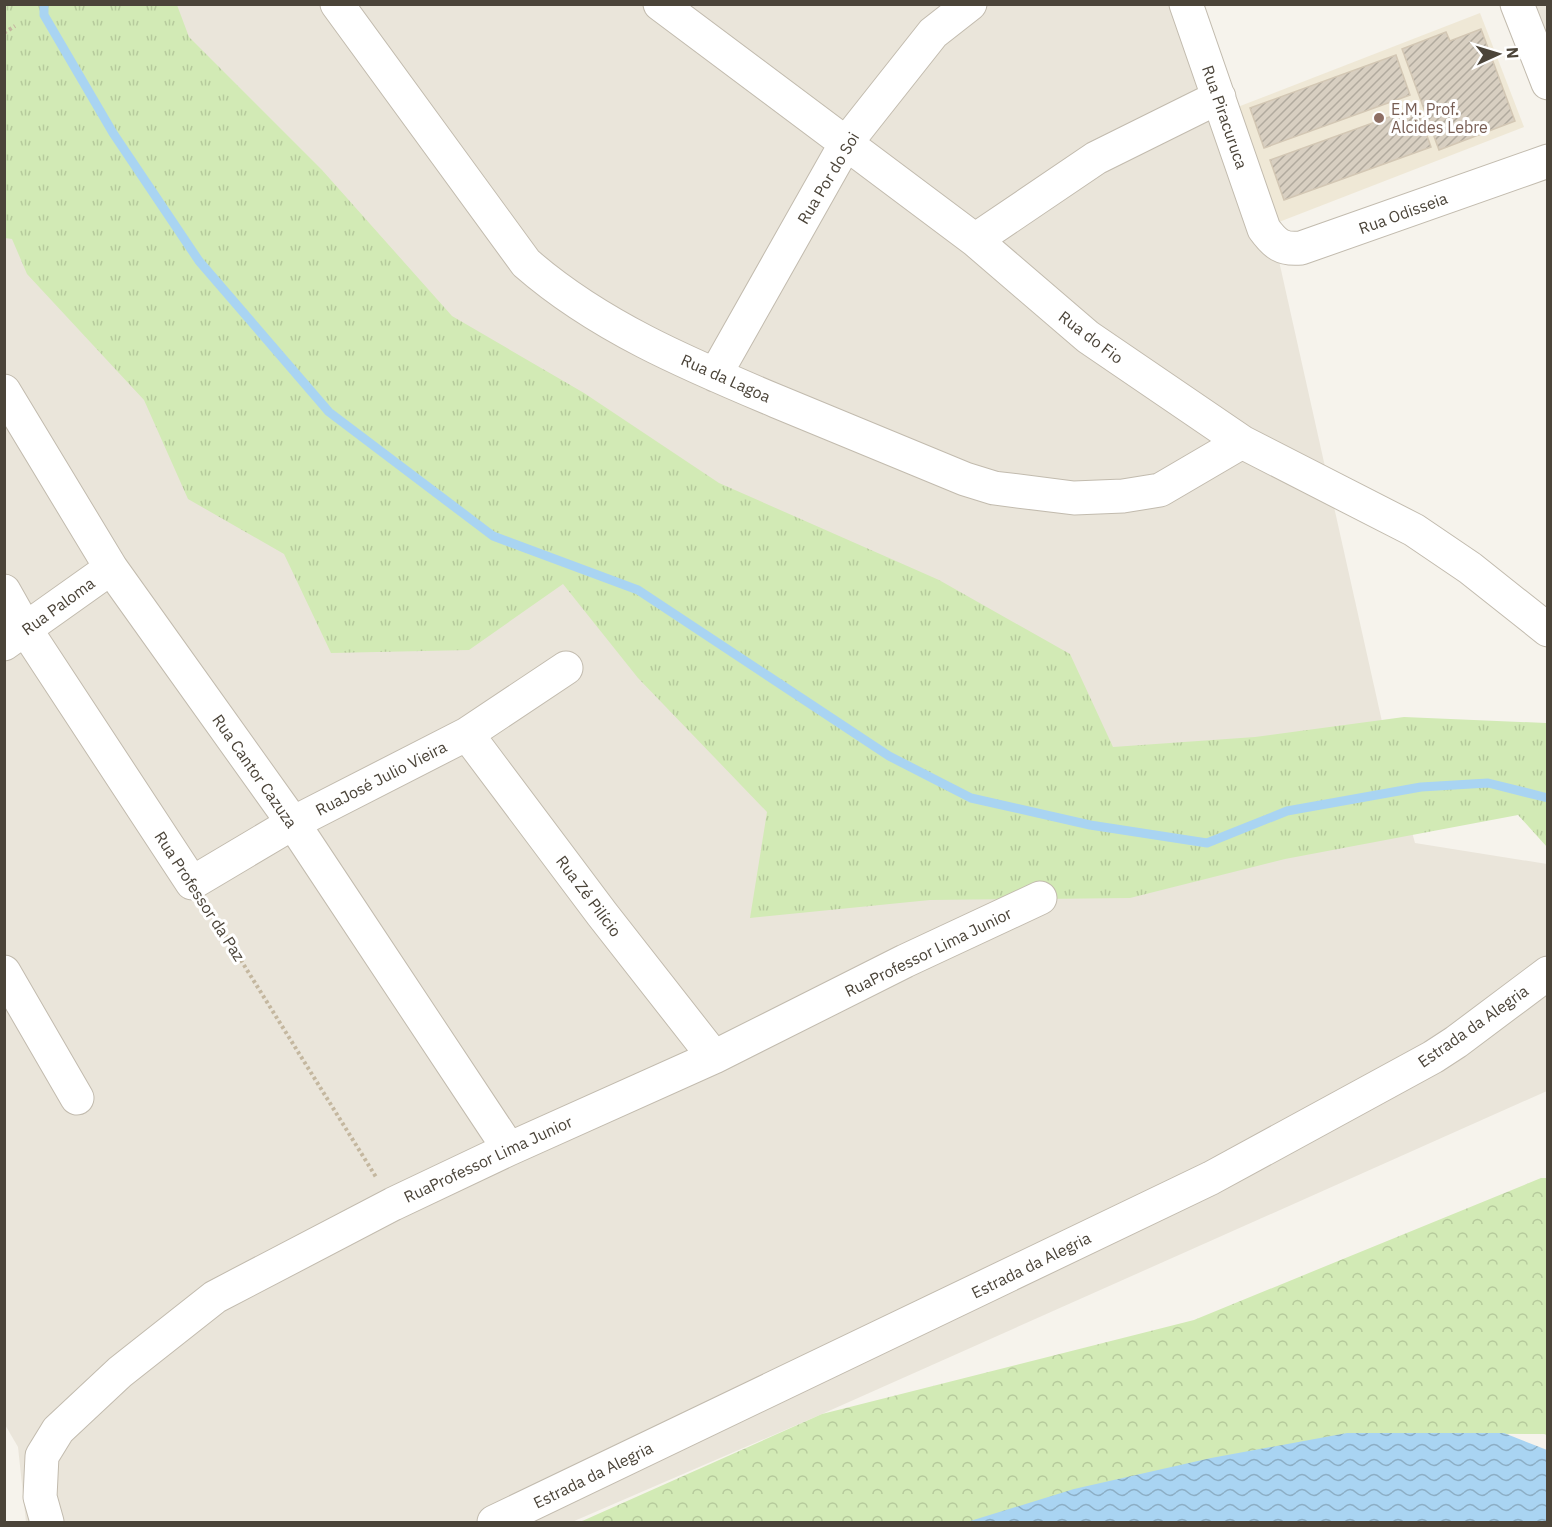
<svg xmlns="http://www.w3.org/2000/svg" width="1552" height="1527" font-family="'IBM Plex Sans',sans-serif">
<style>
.residential{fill:#eae5da}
.education{fill:#efe8d6}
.grass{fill:url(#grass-tufts)}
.forest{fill:url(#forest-crowns)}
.water{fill:url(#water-waves)}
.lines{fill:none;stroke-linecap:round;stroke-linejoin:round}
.stream{stroke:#a9d4f2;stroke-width:9}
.building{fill:url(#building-hatch);stroke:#d3c7b4;stroke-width:1.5}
.minor-casing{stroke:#c2bbae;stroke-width:35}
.path{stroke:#c4b79f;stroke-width:4;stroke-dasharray:3 3;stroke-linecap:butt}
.minor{stroke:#fff;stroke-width:33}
.education-dot{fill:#8d6e63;stroke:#fff;stroke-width:2}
.labels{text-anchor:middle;stroke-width:6;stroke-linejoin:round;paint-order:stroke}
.education-label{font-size:16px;fill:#785e54;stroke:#fff;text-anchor:start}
.street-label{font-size:16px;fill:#4b4439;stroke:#fff}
</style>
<defs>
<pattern id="grass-tufts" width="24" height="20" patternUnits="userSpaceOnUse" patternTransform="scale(1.5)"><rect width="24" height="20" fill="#d2eab5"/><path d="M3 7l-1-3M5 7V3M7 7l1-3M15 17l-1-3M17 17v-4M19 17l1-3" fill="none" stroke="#b6ca9c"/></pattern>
<pattern id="forest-crowns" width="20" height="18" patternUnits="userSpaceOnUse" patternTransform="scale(1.5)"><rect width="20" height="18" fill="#d2eab5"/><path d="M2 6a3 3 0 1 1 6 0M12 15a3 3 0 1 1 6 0" fill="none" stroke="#b6ca9c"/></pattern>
<pattern id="water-waves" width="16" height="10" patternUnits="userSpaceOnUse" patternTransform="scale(1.5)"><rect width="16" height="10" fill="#a9d4f2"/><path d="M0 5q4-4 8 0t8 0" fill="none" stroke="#8caec5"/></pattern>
<pattern id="building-hatch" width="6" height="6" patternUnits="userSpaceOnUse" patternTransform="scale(1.5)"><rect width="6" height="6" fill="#d8cfc1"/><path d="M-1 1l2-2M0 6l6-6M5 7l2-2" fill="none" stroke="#b1aa9e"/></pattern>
</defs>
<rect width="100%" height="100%" fill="#f6f3ec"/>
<path class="residential" d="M 4,5 L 1192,5 L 1275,243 L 1385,735 L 1415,843 L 1547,864 L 1547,1091 L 822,1414 L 572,1522 L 26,1522 L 18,1447 L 4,1423 Z
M 1528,5 L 1547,5 L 1547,52 Z"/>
<path class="education" d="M 1480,13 L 1524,127 L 1279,222 L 1235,108 Z"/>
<path class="grass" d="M 4,5 L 177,5 L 189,37 L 322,170 L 452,316 L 584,393 L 719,483 L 939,580 L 1070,654 L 1113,747 L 1255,737 L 1404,717 L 1546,723 L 1547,847 L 1518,815 L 1285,859 L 1130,898 L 930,900 L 750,918 L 767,812 L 638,678 L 563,584 L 469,650 L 331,653 L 284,554 L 188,499 L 144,400 L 27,274 L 12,239 L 5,238 Z"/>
<path class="forest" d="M 1541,1178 L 1547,1178 L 1547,1435 L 1544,1434 L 1373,1433 L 977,1522 L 580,1522 L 822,1414 L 1194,1320 Z"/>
<path class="water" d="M 1347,1433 L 1504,1433 L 1547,1450 L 1547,1522 L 967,1522 L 1074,1489 L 1211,1458 Z"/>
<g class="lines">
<path class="stream" d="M 44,4 L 44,15 L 113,133 L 199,261 L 329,412 L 493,536 L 638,590 L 889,756 L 971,798 L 1090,825 L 1207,843 L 1287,811 L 1421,787 L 1488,783 L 1548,798"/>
</g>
<path class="building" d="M 1481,29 L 1515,121 L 1439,150 L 1402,49 L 1446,32 L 1450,41 Z
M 1396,55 L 1410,95 L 1264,148 L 1250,108 Z
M 1417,107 L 1431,147 L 1284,200 L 1270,160 Z"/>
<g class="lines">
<g class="minor-casing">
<path id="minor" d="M 337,4 L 526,263 C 598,326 688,364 776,401 C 839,427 902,453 965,479 L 994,488 L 1074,498 L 1123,496 L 1160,490 L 1242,442
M 660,4 L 975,240 L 1088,337 L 1242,442 L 1414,530 L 1470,568 L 1548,630
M 1186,4 L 1264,229 C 1275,244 1282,250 1301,248 L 1548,161
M 1517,4 L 1548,83
M 975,240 L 1096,158 L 1219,97
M 715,375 L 846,143 L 933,33 L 970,4
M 4,391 L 111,568 L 293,823 L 509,1149
M 4,591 L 26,630 L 192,883 L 293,823 L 467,734 L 566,668
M 4,644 L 111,568
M 467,734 L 602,914 L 714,1057
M 4,972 L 77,1098
M 47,1522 L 40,1497 L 42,1456 L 58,1430 L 120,1372 L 215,1297 L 393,1204 L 509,1149 L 714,1057 L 905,961 L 1040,898
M 494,1522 L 1211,1178 L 1433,1057 L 1456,1042 L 1548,973"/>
</g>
<path class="path" d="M 4,33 L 15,26
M 209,909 L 376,1177"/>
<use href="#minor" class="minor"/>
</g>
<circle class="education-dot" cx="1379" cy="118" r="6"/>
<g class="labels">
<g class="education-label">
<text x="1391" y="115">E.M. Prof.<tspan x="1391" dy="18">Alcides Lebre</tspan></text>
</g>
<g class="street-label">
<text transform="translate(1225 117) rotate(71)" y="6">Rua Piracuruca</text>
<text transform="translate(828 178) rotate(-59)" y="6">Rua Por do Soi</text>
<text transform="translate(1403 213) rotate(-20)" y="6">Rua Odisseia</text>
<text transform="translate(1091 337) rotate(37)" y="6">Rua do Fio</text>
<text transform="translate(726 378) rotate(24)" y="6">Rua da Lagoa</text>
<text transform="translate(58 606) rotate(-36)" y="6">Rua Paloma</text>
<text transform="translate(255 771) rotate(55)" y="6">Rua Cantor Cazuza</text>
<text transform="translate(381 778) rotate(-27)" y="6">RuaJosé Julio Vieira</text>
<text transform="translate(200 896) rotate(57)" y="6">Rua Professor da Paz</text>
<text transform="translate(589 896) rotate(53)" y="6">Rua Zé Pilício</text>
<text transform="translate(928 952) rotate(-26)" y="6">RuaProfessor Lima Junior</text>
<text transform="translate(1473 1026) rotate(-35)" y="6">Estrada da Alegria</text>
<text transform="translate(488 1159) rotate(-25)" y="6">RuaProfessor Lima Junior</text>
<text transform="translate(1031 1265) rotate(-26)" y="6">Estrada da Alegria</text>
<text transform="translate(593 1475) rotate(-26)" y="6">Estrada da Alegria</text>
</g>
</g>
<rect width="1552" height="1527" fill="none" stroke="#4b4439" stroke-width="12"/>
<g transform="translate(1498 54) rotate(86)" stroke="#ffffff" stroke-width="4.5" paint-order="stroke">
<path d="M0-4.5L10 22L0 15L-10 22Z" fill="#4b4439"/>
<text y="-9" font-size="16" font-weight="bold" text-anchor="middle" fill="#4b4439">N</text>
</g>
</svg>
